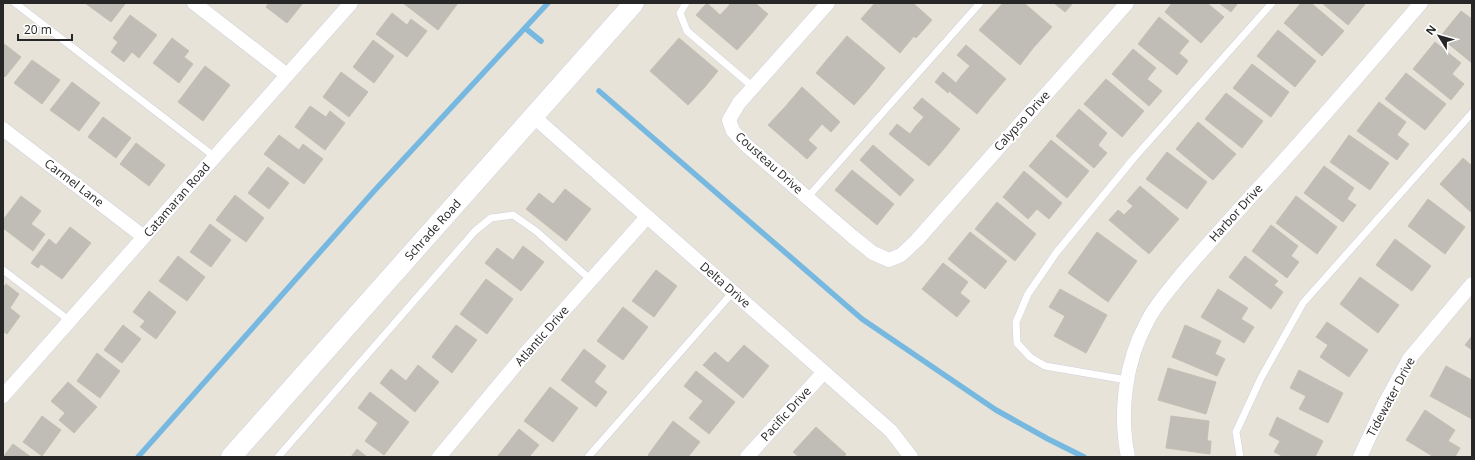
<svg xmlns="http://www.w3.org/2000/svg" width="1475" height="460" font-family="'Open Sans',sans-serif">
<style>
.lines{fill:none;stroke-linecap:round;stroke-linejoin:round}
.stream{stroke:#76b8e0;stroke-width:5.5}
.building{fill:#c0bdb6;stroke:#c3bfb4}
.lane-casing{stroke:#cfd0de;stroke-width:8}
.street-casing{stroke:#cfd0de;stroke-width:15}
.secondary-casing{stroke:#cfd0de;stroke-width:21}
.lane{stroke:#fff;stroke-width:7}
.street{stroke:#fff;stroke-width:14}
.secondary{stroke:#fff;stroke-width:20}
.labels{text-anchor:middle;stroke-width:4;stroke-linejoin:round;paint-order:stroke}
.street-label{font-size:12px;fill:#272727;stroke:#fff}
</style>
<rect width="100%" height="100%" fill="#e8e3d9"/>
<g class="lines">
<path class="stream" d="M 525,28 L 541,41
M 599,91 L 862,319 L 996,410 L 1048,439 L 1084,457
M 138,457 L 375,190 L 548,3"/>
</g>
<path class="building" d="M 85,3 L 123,3 L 125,4 L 111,22 Z
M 269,3 L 303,3 L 287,23 L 266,7 Z
M 403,3 L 458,3 L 438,30 Z
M 707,3 L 720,15 L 726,9 L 753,32 L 737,50 L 696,15 Z
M 731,3 L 755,3 L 768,14 L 753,32 L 726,9 Z
M 875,3 L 914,36 L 900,53 L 861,19 Z
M 876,3 L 913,3 L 932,20 L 916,38 Z
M 1003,3 L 1024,3 L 1052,27 L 1034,47 L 995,12 Z
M 1054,3 L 1073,3 L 1065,12 Z
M 1172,3 L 1207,3 L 1224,17 L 1201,43 L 1165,12 Z
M 1219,3 L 1238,3 L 1231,12 Z
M 1301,3 L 1311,3 L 1344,31 L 1322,56 L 1284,23 Z
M 1322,3 L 1366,3 L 1348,25 Z
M 1461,11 L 1472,19 L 1472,63 L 1440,37 Z
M 995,12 L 1034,47 L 1020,65 L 979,30 Z
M 392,13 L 407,25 L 411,19 L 427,31 L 407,57 L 376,34 Z
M 130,15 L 157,35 L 139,58 L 132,52 L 124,62 L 111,52 L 118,42 L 113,38 Z
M 1159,17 L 1189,41 L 1179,53 L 1188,61 L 1177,75 L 1138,44 Z
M 1278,30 L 1316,61 L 1295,87 L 1257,56 Z
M 847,36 L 885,68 L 869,88 L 830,56 Z
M 172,38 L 189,51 L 184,57 L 193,64 L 179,83 L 153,63 Z
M 679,38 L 718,71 L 704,88 L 665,54 Z
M 373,40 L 394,56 L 374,83 L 353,67 Z
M 1435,42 L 1461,63 L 1452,74 L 1464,84 L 1451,100 L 1413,69 Z
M 3,43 L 21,57 L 5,77 L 3,75 Z
M 966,45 L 1006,79 L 989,99 L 962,75 L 970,66 L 957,55 Z
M 1133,49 L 1156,68 L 1147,79 L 1162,91 L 1149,106 L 1112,74 Z
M 665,54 L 704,88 L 688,105 L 650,71 Z
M 830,56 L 869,88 L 854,105 L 816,73 Z
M 32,60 L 60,80 L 42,104 L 14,83 Z
M 1252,64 L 1289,92 L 1271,117 L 1233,88 Z
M 205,66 L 230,85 L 203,121 L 178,102 Z
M 341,72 L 368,92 L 349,117 L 323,97 Z
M 943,72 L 956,83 L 962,75 L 989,99 L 977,114 L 949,91 L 948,93 L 935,82 Z
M 1406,73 L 1446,104 L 1425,130 L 1385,99 Z
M 1106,79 L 1144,111 L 1122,137 L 1084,104 Z
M 72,82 L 100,103 L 79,131 L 50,110 Z
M 802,87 L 840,122 L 831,132 L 822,124 L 815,132 L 785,107 Z
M 1226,93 L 1263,121 L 1242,148 L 1205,119 Z
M 922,98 L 960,129 L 943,150 L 915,127 L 924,117 L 913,108 Z
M 1379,102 L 1406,122 L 1397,135 L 1409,144 L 1397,160 L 1357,131 Z
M 310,106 L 326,117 L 330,111 L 345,123 L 325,150 L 295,127 Z
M 785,107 L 815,132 L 808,140 L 817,148 L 807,159 L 768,125 Z
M 1079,109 L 1107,133 L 1098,145 L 1107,153 L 1094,168 L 1056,136 Z
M 103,117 L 131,138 L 116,158 L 88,137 Z
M 1198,122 L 1236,154 L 1213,180 L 1176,149 Z
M 897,124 L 910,134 L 915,127 L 943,150 L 929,166 L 889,134 Z
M 279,135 L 299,150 L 303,144 L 323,159 L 304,184 L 264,154 Z
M 1349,135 L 1389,163 L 1370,190 L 1330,162 Z
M 1051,140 L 1089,171 L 1067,198 L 1029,166 Z
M 136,143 L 165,165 L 149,186 L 120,164 Z
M 873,145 L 914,180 L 900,196 L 860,160 Z
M 1167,152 L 1207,182 L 1187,209 L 1146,179 Z
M 1463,158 L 1472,166 L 1472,213 L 1440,184 Z
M 1324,166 L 1354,188 L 1347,199 L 1356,205 L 1343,222 L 1304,193 Z
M 268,167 L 289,183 L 269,209 L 248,193 Z
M 852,170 L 894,204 L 877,225 L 835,190 Z
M 1024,171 L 1062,203 L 1049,219 L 1037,209 L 1028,219 L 1003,197 Z
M 1140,186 L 1179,219 L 1149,254 L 1109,220 L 1118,210 L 1124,215 L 1133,206 L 1127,201 Z
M 565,189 L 591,209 L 566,241 L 526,209 L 539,193 L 553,204 Z
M 235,195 L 264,218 L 246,242 L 216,220 Z
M 21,196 L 41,211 L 31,224 L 45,234 L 33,251 L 3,228 L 3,220 Z
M 1296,196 L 1337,227 L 1317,254 L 1276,223 Z
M 1428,199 L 1465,227 L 1445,254 L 1408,226 Z
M 997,202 L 1036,234 L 1015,261 L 975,229 Z
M 210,224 L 231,240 L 211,267 L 190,252 Z
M 1271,225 L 1298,246 L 1291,256 L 1299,262 L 1287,278 L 1252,251 Z
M 70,227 L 91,243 L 62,279 L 41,264 L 38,268 L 31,263 L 49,239 L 56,245 Z
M 970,232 L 1007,261 L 985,289 L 948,259 Z
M 1097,232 L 1137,261 L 1108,302 L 1068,273 Z
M 1395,239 L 1431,266 L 1412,291 L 1376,265 Z
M 523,246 L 544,262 L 521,291 L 485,263 L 497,248 L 513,260 Z
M 178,256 L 205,277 L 187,301 L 159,281 Z
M 1245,256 L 1278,281 L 1274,285 L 1283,292 L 1271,309 L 1229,277 Z
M 943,263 L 968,282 L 960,293 L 970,301 L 957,317 L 922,289 Z
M 656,270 L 677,286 L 654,317 L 632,301 Z
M 1360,277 L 1399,305 L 1378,333 L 1340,304 Z
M 486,279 L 513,299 L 487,334 L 460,314 Z
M 6,284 L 19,294 L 10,308 L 20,316 L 7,334 L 3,331 L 3,288 Z
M 1060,289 L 1107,315 L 1086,353 L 1054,336 L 1065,316 L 1049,307 Z
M 1218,289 L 1248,308 L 1241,319 L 1254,327 L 1244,343 L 1201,317 Z
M 149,291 L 176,312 L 156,339 L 140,327 L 145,321 L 133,312 Z
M 623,307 L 648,327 L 623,360 L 597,341 Z
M 1327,322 L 1368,350 L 1349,377 L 1320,357 L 1328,345 L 1316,337 Z
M 123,325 L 141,339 L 122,363 L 104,350 Z
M 456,325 L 477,340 L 452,373 L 432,357 Z
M 1185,325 L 1221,341 L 1215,354 L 1225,359 L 1217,376 L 1172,357 Z
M 1472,336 L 1472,350 L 1465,345 Z
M 744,345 L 769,366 L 743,398 L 703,365 L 715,352 L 728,363 Z
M 584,349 L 606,366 L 594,382 L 607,392 L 596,407 L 561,380 Z
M 97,353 L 120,371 L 100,398 L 77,381 Z
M 418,365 L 439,382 L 415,412 L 380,383 L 391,369 L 406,381 Z
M 1446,366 L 1472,380 L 1472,419 L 1430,396 Z
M 1168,368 L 1216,382 L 1206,414 L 1158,400 Z
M 1299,370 L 1343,393 L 1328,423 L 1299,409 L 1306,396 L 1290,388 Z
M 696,371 L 735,402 L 709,434 L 689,418 L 703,401 L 684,386 Z
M 68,382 L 97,407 L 74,433 L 59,420 L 65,413 L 51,401 Z
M 550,387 L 578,408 L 553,442 L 524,421 Z
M 370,392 L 409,422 L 384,455 L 365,441 L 378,423 L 358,408 Z
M 1425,410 L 1455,430 L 1448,441 L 1460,448 L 1455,457 L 1434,457 L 1406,440 Z
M 42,416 L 61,430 L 42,456 L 23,442 Z
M 1171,416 L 1209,421 L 1207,441 L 1211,441 L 1210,454 L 1166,448 Z
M 1277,417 L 1323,441 L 1315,457 L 1284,457 L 1274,452 L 1280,441 L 1269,435 Z
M 673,421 L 700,442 L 688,457 L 650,457 L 648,455 Z
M 816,427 L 846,454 L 844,457 L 799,457 L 793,452 Z
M 519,429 L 539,445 L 529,457 L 497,457 Z
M 13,444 L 31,457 L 3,457 Z
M 357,449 L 367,457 L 351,457 Z"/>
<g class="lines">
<g class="lane-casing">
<path id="lane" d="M 15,3 L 215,157
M 686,3 L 680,13 L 687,31 L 753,87
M 807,198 L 980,3
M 3,270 L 70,321
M 1127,380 L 1045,366 L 1030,357 L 1017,343 L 1016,322 L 1028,294 L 1056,253 L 1134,158 L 1272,3
M 278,457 L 475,231 L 491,218 L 513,215 L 536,231 L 591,280
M 588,457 L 733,292
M 1240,457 L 1236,432 L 1261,378 L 1303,303 L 1472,113"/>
</g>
<g class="street-casing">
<path id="street" d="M 194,3 L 287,75
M 828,3 L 739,103 L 729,120 L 733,131 L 746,145 L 853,237 L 873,253 L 889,260 L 901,255 L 917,240 L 1127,3
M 534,117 L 891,431 L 911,457
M 3,129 L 144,237
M 3,396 L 351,3
M 439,457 L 524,355 L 647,217
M 747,457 L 824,372
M 1128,457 C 1119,413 1125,362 1147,322 C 1155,305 1169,290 1181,275 C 1204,248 1229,221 1253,194 C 1311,132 1366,67 1421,3
M 1360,457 L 1384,405 L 1409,359 L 1472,284"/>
</g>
<g class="secondary-casing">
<path id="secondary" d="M 231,457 L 634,3"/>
</g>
<use href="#lane" class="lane"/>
<use href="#street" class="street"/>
<use href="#secondary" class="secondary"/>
</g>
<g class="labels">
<g class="street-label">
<text transform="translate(1022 121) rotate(-48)" y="4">Calypso Drive</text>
<text transform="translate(769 163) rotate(42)" y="4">Cousteau Drive</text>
<text transform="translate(74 183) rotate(37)" y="4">Carmel Lane</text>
<text transform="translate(177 200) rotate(-49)" y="4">Catamaran Road</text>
<text transform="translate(1236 213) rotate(-48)" y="4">Harbor Drive</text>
<text transform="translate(433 230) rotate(-48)" y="4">Schrade Road</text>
<text transform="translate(725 285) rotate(41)" y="4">Delta Drive</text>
<text transform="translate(542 336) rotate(-49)" y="4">Atlantic Drive</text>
<text transform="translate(1391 397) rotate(-62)" y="4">Tidewater Drive</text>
<text transform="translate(786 414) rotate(-48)" y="4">Pacific Drive</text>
</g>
</g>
<rect width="1475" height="460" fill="none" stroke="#272727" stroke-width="8"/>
<g transform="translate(1439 36) rotate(307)" stroke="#ffffff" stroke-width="3" paint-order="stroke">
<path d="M0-3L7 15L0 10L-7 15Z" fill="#272727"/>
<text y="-6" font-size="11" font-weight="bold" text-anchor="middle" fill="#272727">N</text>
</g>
<path d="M18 34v6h54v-6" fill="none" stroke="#272727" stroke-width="2"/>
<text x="24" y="34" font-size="12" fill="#272727" stroke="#ffffff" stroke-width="3" paint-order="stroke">20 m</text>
</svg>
